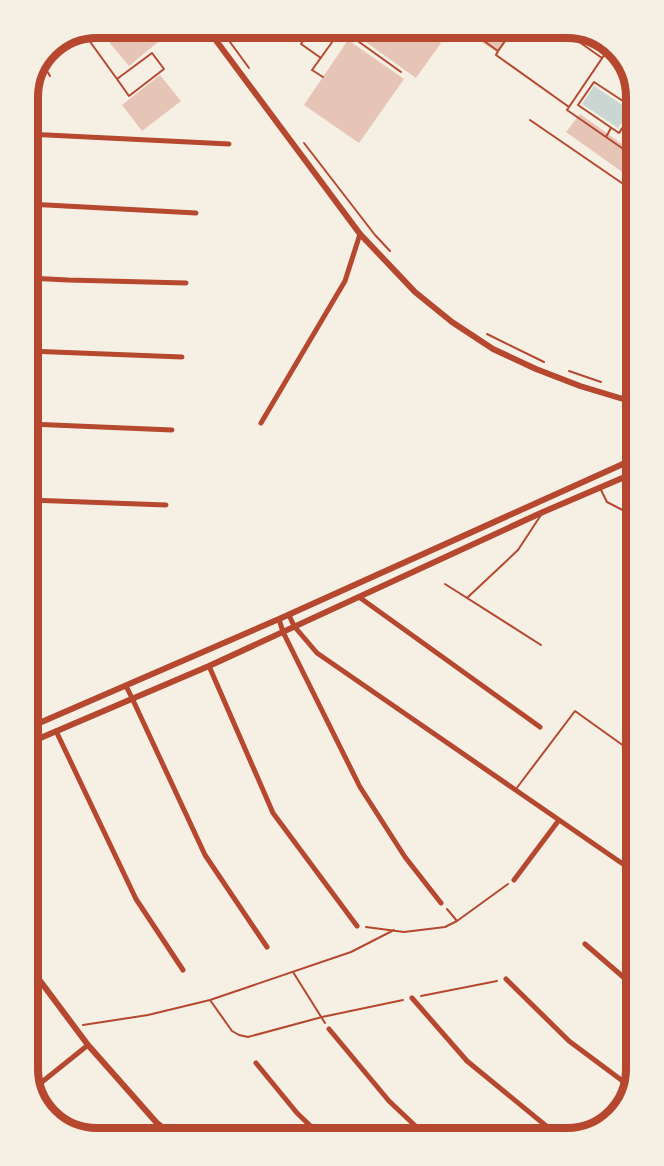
<svg xmlns="http://www.w3.org/2000/svg" width="664" height="1166" font-family="'Archivo Narrow',sans-serif">
<style>
.water{fill:#c9d6d2}
.building{fill:#e6c5b7}
.lines{fill:none;stroke-linecap:round;stroke-linejoin:round}
.path{stroke:#b5482f;stroke-width:2}
.service{stroke:#b5482f;stroke-width:2}
.minor{stroke:#b5482f;stroke-width:5}
.tertiary{stroke:#b5482f;stroke-width:6}
.rim{fill:none;stroke:#b5482f;stroke-width:8}
</style>
<rect width="100%" height="100%" fill="#f6efe4"/>
<path class="water" d="M 594,86 L 630,110 L 618,128 L 582,104 Z"/>
<path class="building" d="M 102,27 L 165,27 L 170,32 L 129,66 L 99,30 Z
M 362,27 L 419,27 L 441,43 L 416,78 L 356,35 Z
M 476,27 L 491,27 L 481,41 L 472,34 Z
M 492,27 L 516,27 L 498,53 L 482,42 Z
M 348,40 L 404,79 L 359,143 L 304,105 Z
M 160,75 L 181,101 L 142,131 L 122,105 Z
M 580,114 L 632,151 L 632,179 L 566,132 Z"/>
<g class="lines">
<path class="path" d="M 219,27 L 249,68
M 313,27 L 301,44 L 321,58
M 431,27 L 447,29 L 469,41 L 484,41
M 494,27 L 484,41 L 498,51 L 496,55 L 569,107
M 558,27 L 602,58
M 341,29 L 401,72
M 83,32 L 117,79 L 152,53 L 164,69 L 129,96 L 117,79
M 611,45 L 567,110 L 632,155
M 46,50 L 50,46
M 498,51 L 515,27
M 323,77 L 312,70 L 343,27
M 632,107 L 594,82 L 578,105 L 619,133 L 632,113
M 530,120 L 632,190
M 606,137 L 611,128
M 304,143 L 375,235 L 390,251
M 628,153 L 632,147
M 487,334 L 544,362
M 569,371 L 601,382
M 447,909 L 457,921
M 366,927 L 404,932 L 445,927 L 457,921 L 508,884
M 293,972 L 325,1023
M 421,996 L 497,981
M 210,1000 L 232,1031 L 239,1035 L 248,1037 L 322,1017 L 403,1000
M 83,1025 L 148,1015 L 210,1000 L 351,952 L 394,930"/>
<path class="service" d="M 41,61 L 50,76
M 601,490 L 607,502 L 634,516
M 445,584 L 541,645
M 467,598 L 518,550 L 541,515
M 516,789 L 575,711 L 635,754"/>
<path class="minor" d="M 27,134 L 229,144
M 28,204 L 196,213
M 28,278 L 68,280 L 186,283
M 28,351 L 182,357
M 261,423 L 345,281 L 360,234
M 29,424 L 172,430
M 29,500 L 166,505
M 359,597 L 540,727
M 289,615 L 294,626 L 317,653 L 636,873
M 279,619 L 283,632 L 360,787 L 405,857 L 441,903
M 209,666 L 273,813 L 357,926
M 126,686 L 132,698 L 205,855 L 267,947
M 56,731 L 136,899 L 183,970
M 514,880 L 559,820
M 585,944 L 636,988
M 506,979 L 569,1041 L 632,1088
M 412,998 L 467,1061 L 556,1134
M 329,1029 L 389,1101 L 425,1135
M 256,1063 L 297,1113 L 321,1136
M 32,1090 L 88,1045
M 40,1106 L 56,1125"/>
<path class="tertiary" d="M 206,27 L 360,234 L 415,292 L 452,322 L 493,349 L 536,369 L 580,386 L 633,402
M 30,727 L 279,619 L 634,459
M 31,742 L 209,666 L 543,512 L 634,473
M 32,970 L 88,1045 L 156,1122 L 175,1138"/>
</g>
<path d="M0 0H664V1166H0ZM97 38H567A59 59 0 0 1 626 97V1069A59 59 0 0 1 567 1128H97A59 59 0 0 1 38 1069V97A59 59 0 0 1 97 38Z" fill="#f6efe4" fill-rule="evenodd"/>
<path class="rim" d="M97 38H567A59 59 0 0 1 626 97V1069A59 59 0 0 1 567 1128H97A59 59 0 0 1 38 1069V97A59 59 0 0 1 97 38Z"/>
</svg>
